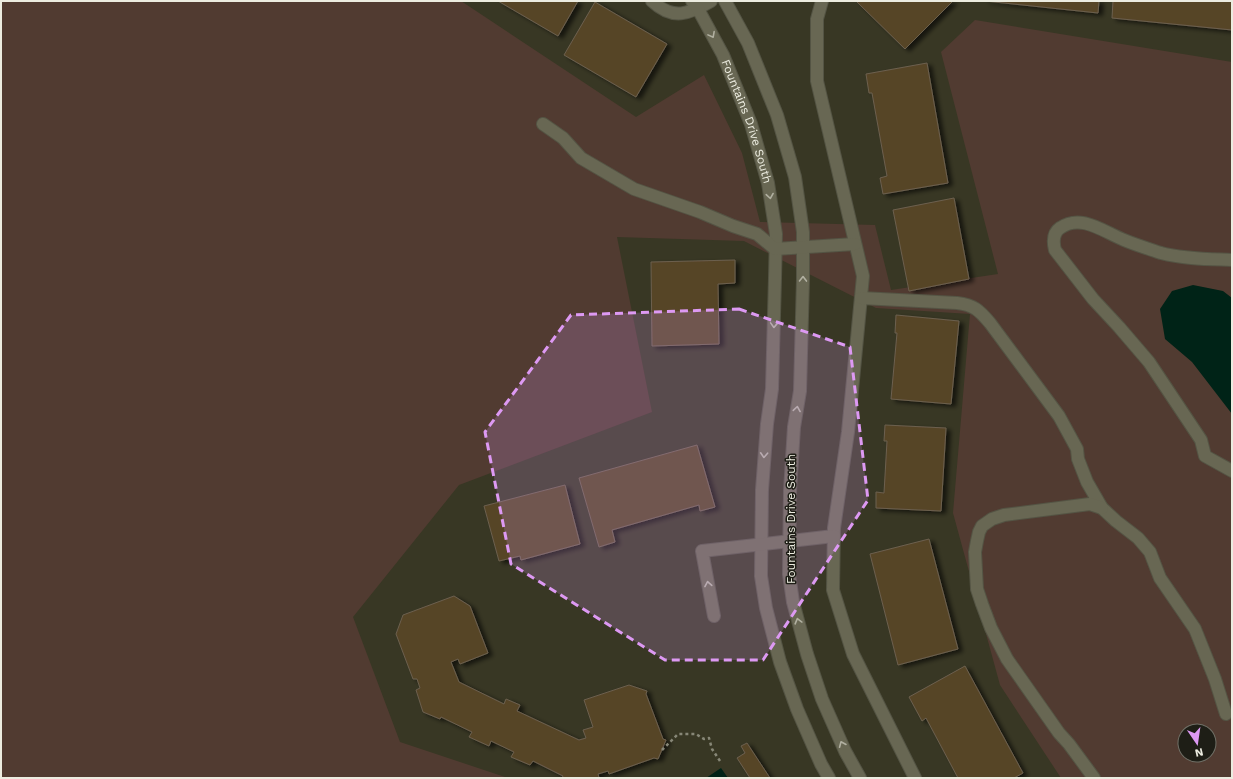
<svg xmlns="http://www.w3.org/2000/svg" width="1233" height="779" font-family="'Work Sans',sans-serif">
<style>
.green{fill:#513b31;fill-rule:evenodd}
.water{fill:#002317}
.building{fill:#574428;stroke:#6c604e;filter:url(#shadow)}
.lines{fill:none;stroke-linecap:round;stroke-linejoin:round}
.minor-casing{stroke:#545444;stroke-width:14}
.path{stroke:#878777;stroke-width:2.5;stroke-dasharray:3 3;stroke-linecap:butt}
.minor{stroke:#686753;stroke-width:12}
.oneway{stroke:#b1b0a1}
.marked{fill:#dd99f3;fill-opacity:0.2;stroke:#dd99f3;stroke-width:3;stroke-dasharray:8 5;stroke-linejoin:round}
.labels{text-anchor:middle;stroke-width:3;stroke-linejoin:round;paint-order:stroke}
.street-label{font-size:12px;fill:#ecece0;stroke:#1e1e16}
</style>
<defs>
<filter id="shadow"><feDropShadow dx="4.5" dy="2.5" stdDeviation="2" flood-color="#0009"/></filter>
</defs>
<rect width="100%" height="100%" fill="#383724"/>
<path class="green" d="M 1,1 L 461,1 L 636,117 L 704,75 L 742,153 L 760,222 L 875,225 L 891,290 L 998,274 L 941,52 L 975,20 L 1232,62 L 1232,778 L 1061,778 L 1000,685 L 953,513 L 970,314 L 876,308 L 744,241 L 617,237 L 652,412 L 459,485 L 353,617 L 400,742 L 508,778 L 1,778 ZM 1185,731 L 1209,731 L 1209,755 L 1185,755 Z"/>
<path class="water" d="M 1193,285 L 1223,291 L 1232,298 L 1232,414 L 1192,362 L 1165,339 L 1160,309 L 1172,291 Z
M 721,768 L 728,778 L 706,778 Z"/>
<path class="building" d="M 498,1 L 578,1 L 558,36 Z
M 856,1 L 953,1 L 905,49 Z
M 985,1 L 1099,1 L 1098,13 Z
M 1113,1 L 1232,1 L 1232,30 L 1112,18 Z
M 595,2 L 667,44 L 636,97 L 564,55 Z
M 927,63 L 948,183 L 883,194 L 880,178 L 887,176 L 872,93 L 869,93 L 866,74 Z
M 954,198 L 969,279 L 909,291 L 893,210 Z
M 735,260 L 735,283 L 718,284 L 719,344 L 652,346 L 651,262 Z
M 896,315 L 959,321 L 951,404 L 891,399 L 897,333 L 895,333 Z
M 885,425 L 946,428 L 941,511 L 876,508 L 876,492 L 884,493 L 887,441 L 884,441 Z
M 697,445 L 715,507 L 700,511 L 699,505 L 612,530 L 615,542 L 599,547 L 579,478 Z
M 565,485 L 580,544 L 521,560 L 520,556 L 499,561 L 484,506 Z
M 929,539 L 958,649 L 898,665 L 870,554 Z
M 454,596 L 470,606 L 488,653 L 460,664 L 458,659 L 451,662 L 459,682 L 504,704 L 506,699 L 520,705 L 517,711 L 579,740 L 586,738 L 583,730 L 593,727 L 584,700 L 629,685 L 647,691 L 646,694 L 663,739 L 666,740 L 658,759 L 654,758 L 609,774 L 608,771 L 598,774 L 599,778 L 562,778 L 563,776 L 533,761 L 530,765 L 511,757 L 514,752 L 491,741 L 489,746 L 469,737 L 472,732 L 441,717 L 440,719 L 423,712 L 416,690 L 420,688 L 417,679 L 413,679 L 396,634 L 403,615 Z
M 965,666 L 1023,773 L 1014,778 L 958,778 L 926,718 L 922,721 L 909,697 Z
M 747,743 L 770,778 L 750,778 L 737,758 L 745,753 L 741,746 Z"/>
<g class="lines">
<g class="minor-casing">
<g id="minor">
<path d="M 652,1 C 673,21 689,14 711,1"/>
<path id="s1" d="M 692,1 L 698,9 L 723,55 L 751,124 L 768,183 L 776,234 L 775,278 L 772,389 L 767,424 L 762,490 L 761,576 L 766,608 L 780,662 L 797,709 L 821,764 L 829,778"/>
<path d="M 725,1 L 748,43 L 777,115 L 795,177 L 803,232 L 803,279 L 800,391 L 794,427 L 790,491 L 789,574 L 793,602 L 807,654 L 822,699 L 845,751 L 860,778"/>
<path d="M 822,1 L 817,19 L 817,81 L 863,276 L 848,432 L 834,528 L 833,590 L 853,654 L 915,778"/>
<path d="M 543,124 L 563,138 L 581,158 L 634,189 L 700,212 L 733,226 L 757,234 L 775,249 L 855,244"/>
<path d="M 1232,260 C 1209,259 1184,259 1161,253 C 1149,249 1136,245 1124,240 C 1104,232 1081,213 1060,228 C 1053,233 1053,242 1055,250 L 1093,299 L 1119,327 L 1149,362 L 1201,440 L 1205,456 L 1232,471"/>
<path d="M 861,298 L 957,303 C 974,305 979,310 990,323 L 1059,416 L 1077,449 L 1078,459 L 1087,482 L 1102,508 L 1116,521 L 1138,538 L 1150,552 L 1160,578 L 1195,629 L 1215,679 L 1226,714"/>
<path d="M 714,616 L 702,551 L 834,536"/>
<path d="M 1094,778 L 1069,744 L 1059,733 L 1007,659 L 991,628 L 982,604 L 977,589 L 975,552 L 977,541 L 979,532 L 982,526 L 992,519 L 1004,515 L 1090,504 L 1102,508"/>
</g>
</g>
<path class="path" d="M 662,750 L 678,734 L 696,734 L 704,739 L 709,738 L 712,749 L 720,761"/>
<use href="#minor" class="minor"/>
</g>
<defs><path id="oneway-chevron" d="M-2-3.5L2.5 0L-2 3.5" fill="none" stroke-width="1.6" stroke-linecap="round" stroke-linejoin="round"/></defs>
<g class="oneway">
<use href="#oneway-chevron" transform="translate(712 35) rotate(62)"/>
<use href="#oneway-chevron" transform="translate(770 196) rotate(81)"/>
<use href="#oneway-chevron" transform="translate(803 279) rotate(-89)"/>
<use href="#oneway-chevron" transform="translate(774 325) rotate(92)"/>
<use href="#oneway-chevron" transform="translate(797 409) rotate(-81)"/>
<use href="#oneway-chevron" transform="translate(764 455) rotate(93)"/>
<use href="#oneway-chevron" transform="translate(708 584) rotate(-100)"/>
<use href="#oneway-chevron" transform="translate(798 621) rotate(-105)"/>
<use href="#oneway-chevron" transform="translate(842 744) rotate(-113)"/>
</g>
<path class="marked" d="M 739,309 L 850,347 L 868,500 L 763,660 L 665,660 L 511,564 L 485,432 L 571,315 Z"/>
<g class="labels">
<g class="street-label">
<text dy="4" stroke="none"><textPath href="#s1" startOffset="133">Fountains Drive South</textPath></text>
<text transform="translate(791 519) rotate(-90)" y="4">Fountains Drive South</text>
</g>
</g>
<rect width="1233" height="779" fill="none" stroke="#ecece0" stroke-width="4"/>
<g transform="translate(1197 743) rotate(167)"><circle r="19" fill="#1e1e16" stroke="#707067"/>
<path d="M0-3L7 15L0 10L-7 15Z" fill="#dd99f3"/>
<text y="-6" font-size="11" font-weight="bold" text-anchor="middle" fill="#ecece0">N</text>
</g>
</svg>
